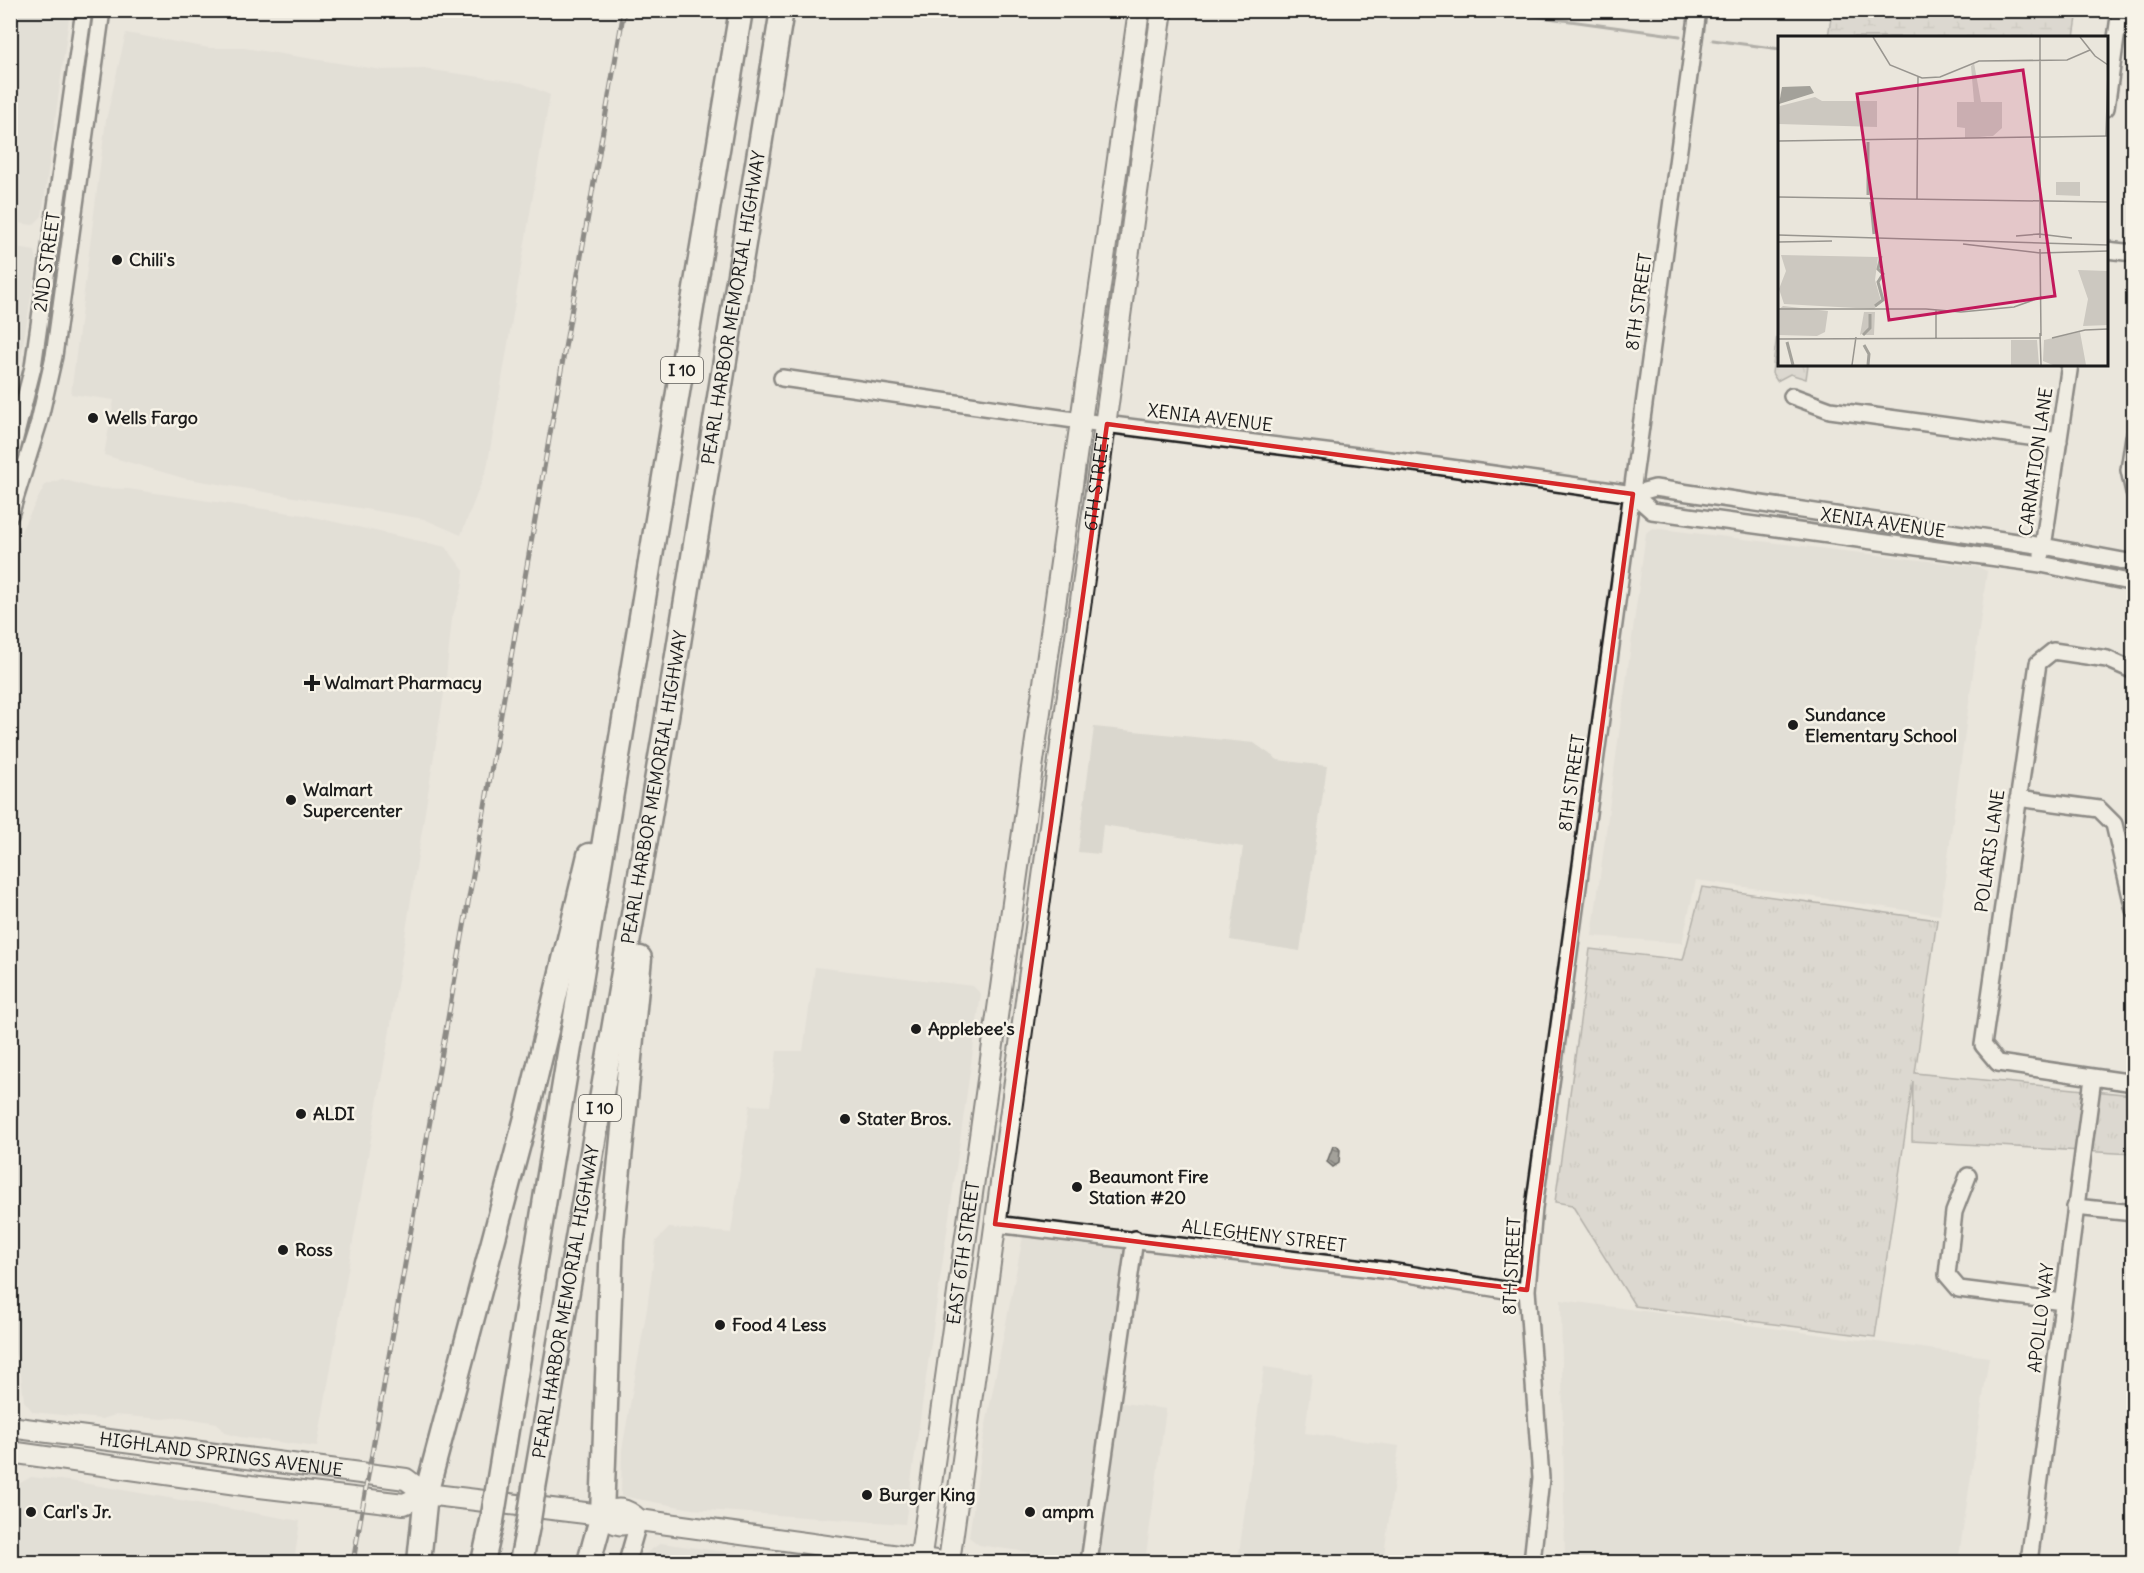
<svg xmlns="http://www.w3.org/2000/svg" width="2144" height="1573" font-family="Delius,sans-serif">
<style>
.built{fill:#dad7ce}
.wetland{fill:url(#wetland-marsh);stroke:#74726e;stroke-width:1.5}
.park{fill:url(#park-tufts);stroke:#74726e;stroke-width:1.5}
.water{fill:url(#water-waves);stroke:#6d6c68;stroke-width:1.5}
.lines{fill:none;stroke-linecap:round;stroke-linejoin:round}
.stream{stroke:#6d6c68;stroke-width:3}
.minor-casing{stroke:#1c1c1c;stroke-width:20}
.major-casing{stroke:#1c1c1c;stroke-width:24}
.highway-casing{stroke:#1c1c1c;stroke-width:27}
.minor{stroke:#f7f3e8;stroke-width:15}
.major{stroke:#f7f3e8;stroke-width:20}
.highway{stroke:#f7f3e8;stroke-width:22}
.rail-casing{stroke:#1c1c1c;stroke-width:5}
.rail{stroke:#f7f3e8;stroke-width:3;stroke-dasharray:9;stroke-linecap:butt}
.highway-bridge-casing{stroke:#1c1c1c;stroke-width:27;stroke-linecap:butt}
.highway-bridge{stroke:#f7f3e8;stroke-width:22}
.marked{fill:none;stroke:#d62828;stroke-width:4.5;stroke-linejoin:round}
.poi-dot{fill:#1c1c1c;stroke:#f7f3e8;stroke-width:2}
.labels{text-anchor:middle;stroke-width:5;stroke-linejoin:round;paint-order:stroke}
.shield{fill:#f7f3e8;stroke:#5e5c59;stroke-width:1.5}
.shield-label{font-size:16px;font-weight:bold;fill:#1c1c1c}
.poi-label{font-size:18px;font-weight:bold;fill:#1c1c1c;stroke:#f7f3e8;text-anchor:start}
.street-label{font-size:18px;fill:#1c1c1c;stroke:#f7f3e8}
.inset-river{fill:none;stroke:#a3a19a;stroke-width:3}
.inset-road{fill:none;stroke:#98958f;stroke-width:1.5}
.view{fill:#c2185b;fill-opacity:0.15;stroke:#c2185b;stroke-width:3}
.inset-edge{fill:none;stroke:#1c1c1c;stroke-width:3}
</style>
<defs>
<pattern id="wetland-marsh" width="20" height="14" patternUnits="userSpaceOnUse" patternTransform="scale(1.5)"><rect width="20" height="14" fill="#ccc8c0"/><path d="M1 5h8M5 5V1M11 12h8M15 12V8" fill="none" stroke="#afaba4"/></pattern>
<pattern id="park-tufts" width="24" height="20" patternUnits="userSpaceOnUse" patternTransform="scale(1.5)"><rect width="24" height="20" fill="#ccc8c0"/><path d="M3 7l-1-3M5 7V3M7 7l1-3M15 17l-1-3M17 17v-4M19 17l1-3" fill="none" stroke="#afaba4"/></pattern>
<pattern id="water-waves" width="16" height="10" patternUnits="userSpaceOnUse" patternTransform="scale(1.5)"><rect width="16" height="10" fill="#a3a19a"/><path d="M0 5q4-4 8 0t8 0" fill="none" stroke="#84827d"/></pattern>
</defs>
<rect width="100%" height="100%" fill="#eae6dc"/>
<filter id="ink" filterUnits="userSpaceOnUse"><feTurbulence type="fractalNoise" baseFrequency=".0167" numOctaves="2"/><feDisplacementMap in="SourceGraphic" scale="12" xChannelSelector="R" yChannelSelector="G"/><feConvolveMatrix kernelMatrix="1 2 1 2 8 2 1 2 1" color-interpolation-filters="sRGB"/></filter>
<g filter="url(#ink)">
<path class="built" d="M 11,10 L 70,11 L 42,216 L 33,225 L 11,222 Z
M 126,33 L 209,48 L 244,48 L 382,70 L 425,69 L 522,83 L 550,95 L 487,468 L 461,535 L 424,519 L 183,478 L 104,455 L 114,400 L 71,394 L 106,120 Z
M 11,247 L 35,251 L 37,261 L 11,415 Z
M 62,479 L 93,488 L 128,489 L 304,515 L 446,547 L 464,571 L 462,589 L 452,618 L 445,687 L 390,1030 L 317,1447 L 240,1437 L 225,1433 L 217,1423 L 181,1417 L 163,1419 L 115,1415 L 102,1419 L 33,1412 L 24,1401 L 21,1375 L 10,1337 L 10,575 L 22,529 L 45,485 Z
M 1652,528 L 1978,567 L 1987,571 L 1940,915 L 1696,880 L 1682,943 L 1592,936 L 1646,533 Z
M 1094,727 L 1254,743 L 1278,760 L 1327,766 L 1300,951 L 1230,940 L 1243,847 L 1103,825 L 1100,854 L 1078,852 Z
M 815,967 L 973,986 L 981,994 L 905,1524 L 692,1509 L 621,1496 L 622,1450 L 647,1309 L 656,1241 L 669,1228 L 731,1233 L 750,1105 L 770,1106 L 777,1051 L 803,1051 Z
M 1024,1232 L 1127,1247 L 1087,1561 L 979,1545 L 969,1537 L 984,1435 Z
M 1561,1300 L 1989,1357 L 1958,1562 L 1565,1562 Z
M 1264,1367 L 1312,1374 L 1305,1433 L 1399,1446 L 1383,1562 L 1238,1562 Z
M 1116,1402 L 1166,1409 L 1145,1562 L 1098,1557 Z
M 31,1477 L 77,1482 L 300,1521 L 294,1562 L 11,1562 L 11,1513 L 15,1486 Z
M 661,1543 L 768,1558 L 782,1562 L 640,1562 L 642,1556 Z"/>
<path class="wetland" d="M 1832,11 L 1832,10 L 2078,11 L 2074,37 L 1828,37 Z"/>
<path class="park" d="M 1779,320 L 1780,364 L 1808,365 L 1806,379 L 1790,374 L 1777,381 L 1772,373 Z
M 1702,887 L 1937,920 L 1915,1073 L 2133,1095 L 2133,1154 L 1912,1141 L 1913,1081 L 1875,1337 L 1635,1306 L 1572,1205 L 1555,1202 L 1590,949 L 1683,960 Z"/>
<path class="water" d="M 1333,1146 L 1337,1146 L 1340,1150 L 1339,1163 L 1333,1167 L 1327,1162 Z"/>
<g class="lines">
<path class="stream" d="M 1489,10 L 1680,36
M 1713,40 L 1780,49"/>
<g class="minor-casing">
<path id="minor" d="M 2106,108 L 2120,10
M 2106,250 L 2134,253
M 782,378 L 1081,421 L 1437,466 L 1633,494 L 1655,488 L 2043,546 L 2134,563
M 1792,396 L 1830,410 L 2059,441
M 2134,437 L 2129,470 L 2134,492
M 10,458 L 33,367 L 84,10
M 1633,494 L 1652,511 L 2041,564 L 2134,583
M 10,515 L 39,422 L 54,356 L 102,10
M 2042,554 L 2070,364
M 2134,671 L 2107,659 L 2053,651 L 2038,663 L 1983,1045 L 1998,1063 L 2134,1083
M 2018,798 L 2099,809 L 2114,824 L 2134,910
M 1968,1176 L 1954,1212 L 1947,1275 L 1959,1289 L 2063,1302
M 2075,1207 L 2134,1213
M 995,1224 L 1390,1271 L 1505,1290 L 1527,1290
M 627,1562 L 639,1520
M 1089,1562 L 1135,1239
M 1532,1562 L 1541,1478 L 1527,1290 L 1534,1208 L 1698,10
M 2029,1562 L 2093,1078"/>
</g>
<g class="major-casing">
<g id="major">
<path id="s1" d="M 10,1427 L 406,1479 L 426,1494"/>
<path d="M 10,1452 L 251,1486 L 404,1504 L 426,1494 L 602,1515 C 617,1506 626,1508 639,1520 L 943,1562"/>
<path d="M 602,1515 C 614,1526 624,1527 639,1520"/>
<path id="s2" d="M 920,1562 L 1139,10"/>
<path id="s3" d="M 949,1562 L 1162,10"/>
</g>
</g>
<g class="highway-casing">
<g id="highway">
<path d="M 498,1484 L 741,10"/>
<path id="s4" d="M 534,1488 L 665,729 L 782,10"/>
<path d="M 419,1562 L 426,1494 L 529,1106 L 589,855"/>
<path d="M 483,1562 L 492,1521"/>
<path d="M 521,1562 L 528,1526"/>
<path d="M 589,1562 L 602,1515 L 612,1239 L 640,958"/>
</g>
</g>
<use href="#minor" class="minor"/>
<use href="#major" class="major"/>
<use href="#highway" class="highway"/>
<g class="rail-casing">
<path id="rail" d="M 353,1562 L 624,10"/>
</g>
<use href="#rail" class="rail"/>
<g class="highway-bridge-casing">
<path id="highway-bridge" d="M 492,1521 L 498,1484
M 528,1526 L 534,1488"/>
</g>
<use href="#highway-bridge" class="highway-bridge"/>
</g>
</g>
<path d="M0 0H2144V1573H0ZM 1107,424 L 1633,494 L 1527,1290 L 995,1224 Z" fill="#eae6dc" fill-opacity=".55" fill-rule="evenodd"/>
<path class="marked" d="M 1107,424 L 1633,494 L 1527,1290 L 995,1224 Z"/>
<g class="poi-dot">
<circle cx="117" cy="260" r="6"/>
<circle cx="93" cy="418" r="6"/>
<path d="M309 674h6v6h6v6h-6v6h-6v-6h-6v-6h6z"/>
<circle cx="1793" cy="725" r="6"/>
<circle cx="291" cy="800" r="6"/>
<circle cx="916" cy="1029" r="6"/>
<circle cx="301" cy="1114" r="6"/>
<circle cx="845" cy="1119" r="6"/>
<circle cx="1077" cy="1187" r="6"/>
<circle cx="283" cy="1250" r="6"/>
<circle cx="720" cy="1325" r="6"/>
<circle cx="867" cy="1495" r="6"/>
<circle cx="31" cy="1512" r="6"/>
<circle cx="1030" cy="1512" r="6"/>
</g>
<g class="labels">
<g class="shield">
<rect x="661" y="357" width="42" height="26" rx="4.5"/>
<rect x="579" y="1095" width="42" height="26" rx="4.5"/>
</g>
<g class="shield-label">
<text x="682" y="376">I 10</text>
<text x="600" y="1114">I 10</text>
</g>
<g class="poi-label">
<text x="129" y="266">Chili's</text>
<text x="105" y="424">Wells Fargo</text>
<text x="324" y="689">Walmart Pharmacy</text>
<text x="1805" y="721">Sundance<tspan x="1805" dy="21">Elementary School</tspan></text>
<text x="303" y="796">Walmart<tspan x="303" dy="21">Supercenter</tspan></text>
<text x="928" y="1035">Applebee's</text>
<text x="313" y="1120">ALDI</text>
<text x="857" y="1125">Stater Bros.</text>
<text x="1089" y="1183">Beaumont Fire<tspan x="1089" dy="21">Station #20</tspan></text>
<text x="295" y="1256">Ross</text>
<text x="732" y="1331">Food 4 Less</text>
<text x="879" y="1501">Burger King</text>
<text x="43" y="1518">Carl's Jr.</text>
<text x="1042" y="1518">ampm</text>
</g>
<g class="street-label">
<text transform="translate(47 262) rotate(-82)" y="6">2ND STREET</text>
<text transform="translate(1639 302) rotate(-82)" y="6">8TH STREET</text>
<text dy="6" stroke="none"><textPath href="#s4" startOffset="1197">PEARL HARBOR MEMORIAL HIGHWAY</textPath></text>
<text transform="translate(1210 418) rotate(7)" y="6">XENIA AVENUE</text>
<text transform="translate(2036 462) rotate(-82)" y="6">CARNATION LANE</text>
<text dy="6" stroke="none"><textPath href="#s3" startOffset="1090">6TH STREET</textPath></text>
<text transform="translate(1883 523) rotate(8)" y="6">XENIA AVENUE</text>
<text transform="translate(1572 783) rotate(-82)" y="6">8TH STREET</text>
<text dy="6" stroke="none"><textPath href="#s4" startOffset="711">PEARL HARBOR MEMORIAL HIGHWAY</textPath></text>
<text transform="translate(1990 851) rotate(-82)" y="6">POLARIS LANE</text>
<text transform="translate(1264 1236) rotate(7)" y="6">ALLEGHENY STREET</text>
<text dy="6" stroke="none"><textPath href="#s2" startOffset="312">EAST 6TH STREET</textPath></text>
<text transform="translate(1512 1266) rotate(-87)" y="6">8TH STREET</text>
<text dy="6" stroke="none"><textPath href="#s4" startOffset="189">PEARL HARBOR MEMORIAL HIGHWAY</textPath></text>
<text transform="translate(2041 1318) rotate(-83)" y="6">APOLLO WAY</text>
<text dy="6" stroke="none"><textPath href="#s1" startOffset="213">HIGHLAND SPRINGS AVENUE</textPath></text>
</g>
</g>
<g transform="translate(1778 36)">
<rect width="330" height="330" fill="#eae6dc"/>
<path d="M 278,146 L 302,146 L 302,160 L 278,159 ZM 3,219 L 100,221 L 97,244 L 103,265 L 96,273 L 6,268 L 1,253 L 8,235 ZM 300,234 L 330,235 L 330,289 L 305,290 L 310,263 ZM 5,270 L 50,275 L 47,296 L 39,300 L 0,299 L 0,274 ZM 86,276 L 97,276 L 96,299 L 86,299 L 93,292 L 92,278 L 91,293 L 82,299 ZM 302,296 L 308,329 L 275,329 L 265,325 L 266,304 ZM 233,304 L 259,304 L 261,329 L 233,329 Z" fill="#ccc8c0"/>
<path d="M 37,61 L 44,65 L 99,65 L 99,91 L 1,88 L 2,70 Z" fill="#ccc8c0"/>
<path d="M 196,27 L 203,66 L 224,66 L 224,92 L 215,100 L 187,102 L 187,92 L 179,91 L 179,66 L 196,66 L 193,30 Z" fill="#ccc8c0"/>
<path d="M 32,50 L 36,57 L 1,68 L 4,51 Z" fill="#a3a19a"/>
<path class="inset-river" d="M 90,106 L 90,159M 93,166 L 96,198M 97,270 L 105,264 L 100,246 L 105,238 L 100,233 L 103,220M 85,299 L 92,292 L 92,278M 9,306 L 15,329M 86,309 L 91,318 L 90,329"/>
<path class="inset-road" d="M 95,1 L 112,29 L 144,42 L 162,41 L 201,25 L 289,24 L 312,14M 302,1 L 317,20 L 330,29M 328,100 L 330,35M 0,105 L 330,100M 0,161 L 330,166M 139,163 L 140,40M 0,199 L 330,209M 238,200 L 261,198 L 294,202M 262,202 L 262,1M 0,206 L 54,205M 185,208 L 262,217 L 330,215M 262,213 L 263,300M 0,273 L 148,273 L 183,276 L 236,271 L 264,261M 262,297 L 263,329M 274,302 L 307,294 L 330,293M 0,303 L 262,302M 158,303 L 158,274M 74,329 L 78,301"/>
<path class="view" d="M 245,34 L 277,260 L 111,284 L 79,58 Z"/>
<rect width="330" height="330" class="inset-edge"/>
</g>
<rect width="2144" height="1573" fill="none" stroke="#f7f3e8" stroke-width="36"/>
<rect x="18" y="18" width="2108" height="1537" fill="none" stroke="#1c1c1c" stroke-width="2" filter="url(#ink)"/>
</svg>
